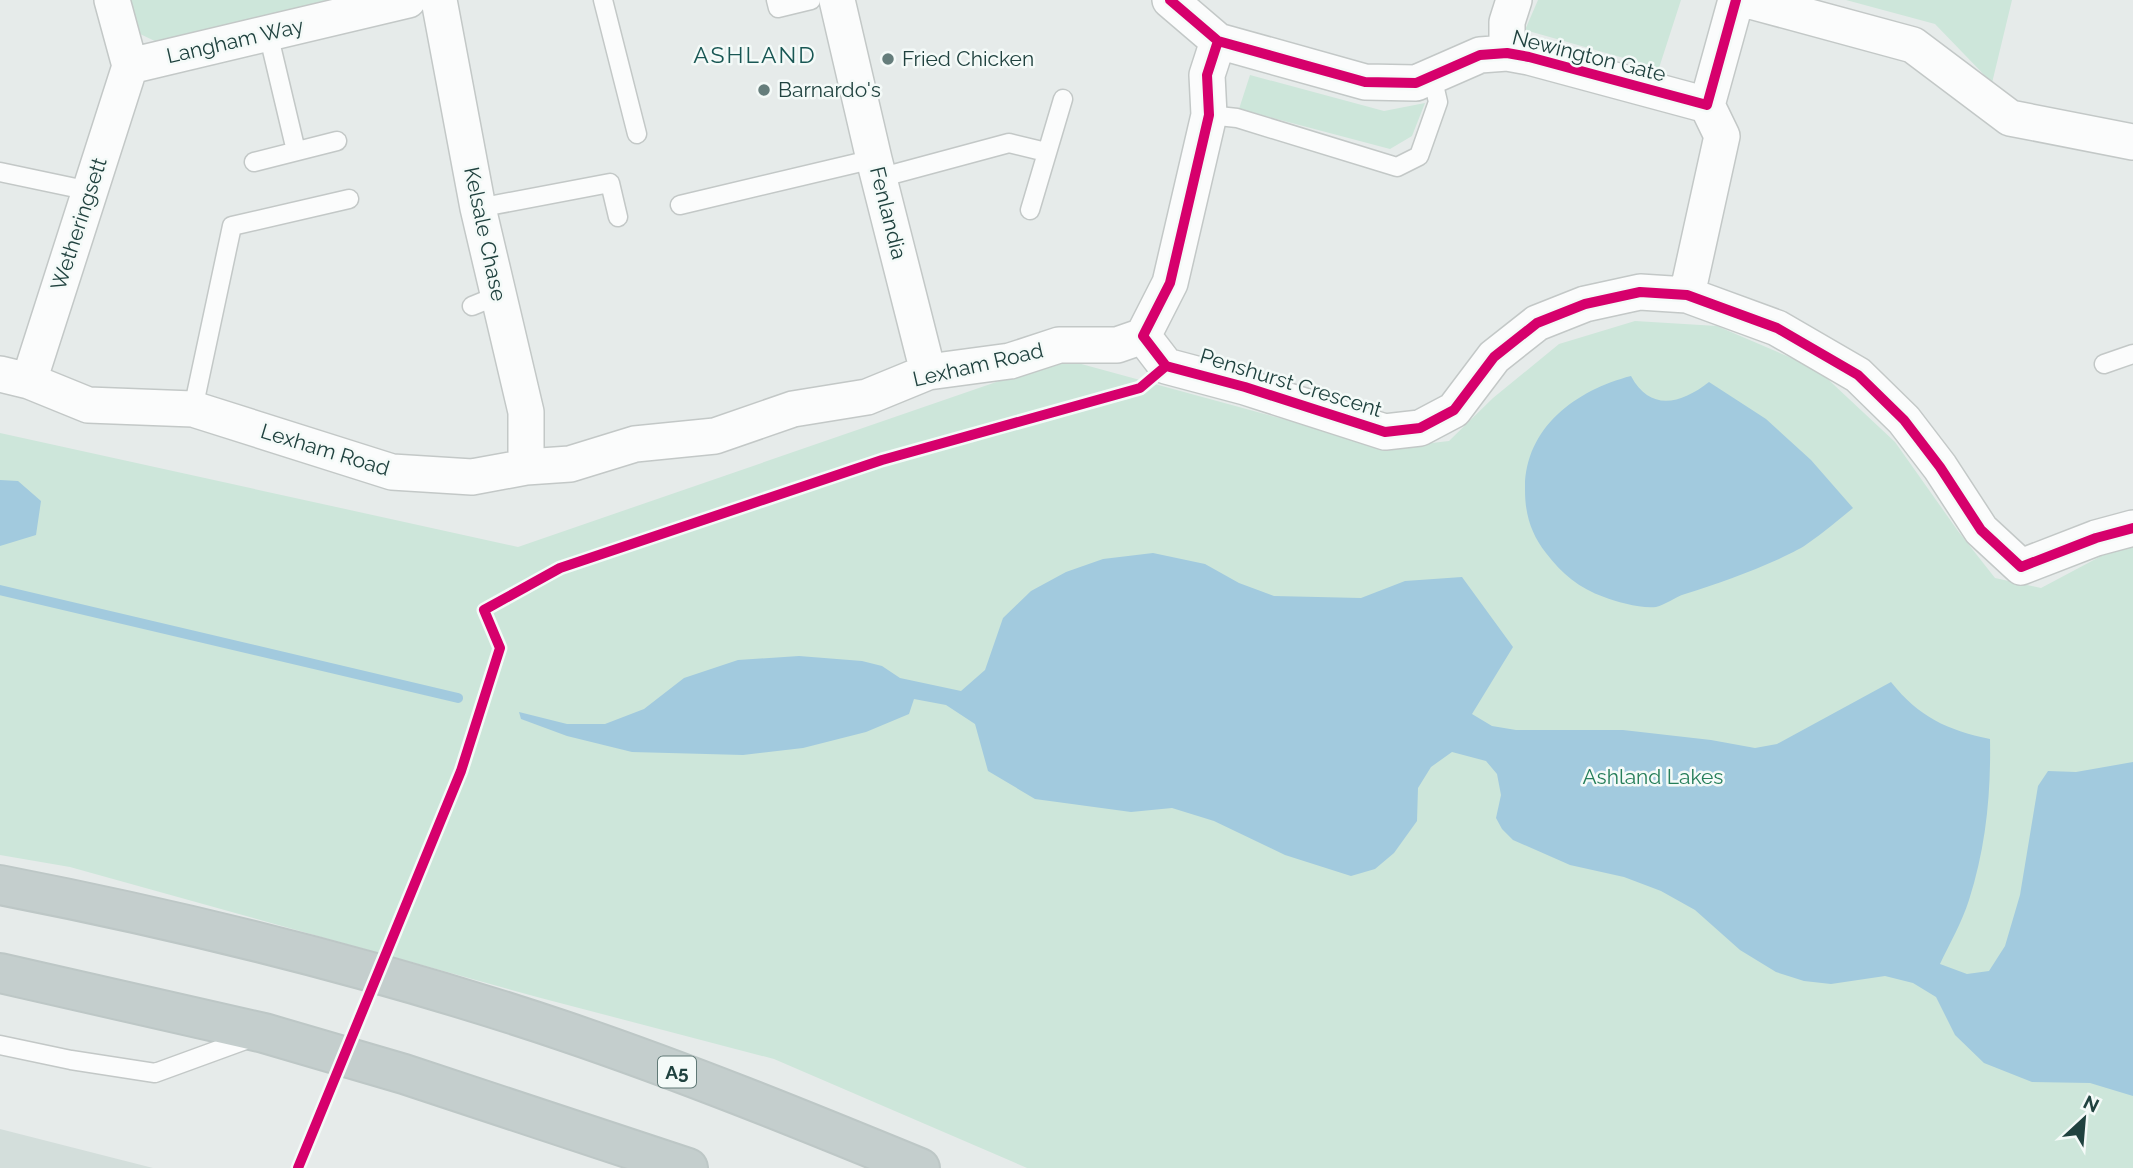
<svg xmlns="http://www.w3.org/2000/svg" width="2133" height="1168" font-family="Raleway,sans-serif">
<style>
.built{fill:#d3dedb}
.green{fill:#cde6da}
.water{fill:#a2cade}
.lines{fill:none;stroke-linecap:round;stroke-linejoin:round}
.stream{stroke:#a2cade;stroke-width:10}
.service-casing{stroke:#c3c8c7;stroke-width:21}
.minor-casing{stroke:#c3c8c7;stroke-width:38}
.trunk-casing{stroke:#bdc7c6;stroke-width:42}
.service{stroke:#fbfcfc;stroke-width:18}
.minor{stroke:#fbfcfc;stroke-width:35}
.trunk{stroke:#c4cecd;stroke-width:38}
.cycleway-casing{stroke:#f4faf8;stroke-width:15}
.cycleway{stroke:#d6006c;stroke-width:10}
.poi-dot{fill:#657d7b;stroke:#f4faf8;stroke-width:2.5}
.labels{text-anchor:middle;stroke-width:5;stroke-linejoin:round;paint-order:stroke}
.shield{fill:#f4faf8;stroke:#607976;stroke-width:2}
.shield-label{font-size:19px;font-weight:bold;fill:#20423f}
.street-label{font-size:21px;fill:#20423f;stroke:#f4faf8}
.poi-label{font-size:21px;fill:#20423f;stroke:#f4faf8;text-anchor:start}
.park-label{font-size:21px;fill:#257e59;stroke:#f4faf8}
.neighbourhood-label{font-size:23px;letter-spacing:2px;fill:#195754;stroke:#f4faf8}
</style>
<rect width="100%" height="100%" fill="#e6ebea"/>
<path class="built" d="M 0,1129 L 153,1168 L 0,1168 Z"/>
<path class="green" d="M 130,0 L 341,0 L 159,43 L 138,33 Z
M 1538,0 L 1681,0 L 1659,68 L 1525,30 Z
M 1846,0 L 2012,0 L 1992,83 L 1935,24 Z
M 1250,75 L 1384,111 L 1425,103 L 1412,136 L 1390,149 L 1239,109 Z
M 1635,321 L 1717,326 L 1817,369 L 1895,442 L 1958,531 L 1995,578 L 2041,588 L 2105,554 L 2133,547 L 2133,1168 L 1027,1168 L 774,1059 L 537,997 L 70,867 L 0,855 L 0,433 L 518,547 L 1063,359 L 1389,448 L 1449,441 L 1493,398 L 1559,344 Z"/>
<path class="water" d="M 1631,376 C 1650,412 1681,404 1709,382 L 1766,419 L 1811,460 L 1853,508 C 1838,520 1823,533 1807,544 C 1799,550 1788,554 1779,559 C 1748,573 1717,584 1685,594 C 1675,597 1665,605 1656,607 C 1642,609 1617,602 1604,597 C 1579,588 1562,574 1546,553 C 1531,534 1525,514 1525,490 C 1524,428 1576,390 1631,376 Z
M 0,480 L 18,481 L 41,501 L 36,535 L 0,546 Z
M 1153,553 L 1205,564 L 1239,583 L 1274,596 L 1361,598 L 1405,581 L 1462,577 L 1513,647 L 1472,714 L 1492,726 L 1516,730 L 1623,730 L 1711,740 L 1755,748 L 1777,744 L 1891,682 C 1919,717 1947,730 1990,739 C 1991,794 1986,847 1969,900 C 1962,922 1950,943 1940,964 L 1967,974 L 1989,971 L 2005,946 L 2020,895 L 2038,786 L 2048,771 L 2076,772 L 2133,762 L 2133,1096 L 2090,1083 L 2032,1082 L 1984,1063 L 1955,1035 L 1936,997 L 1913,983 L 1885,976 L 1831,984 L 1804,981 L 1776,972 L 1740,950 L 1695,910 L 1661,891 L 1624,877 L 1570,865 L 1513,840 L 1502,829 L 1496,818 L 1501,795 L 1497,774 L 1486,761 L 1452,752 L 1431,767 L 1418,788 L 1417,821 L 1394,853 L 1375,869 L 1351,876 L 1285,855 L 1214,821 L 1172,808 L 1131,812 L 1035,799 L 988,771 L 975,724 L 946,705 L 914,699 L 909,714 L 866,732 L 803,748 L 743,755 L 632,752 L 567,736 L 521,719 L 519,712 L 567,724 L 605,724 L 644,709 L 684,678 L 738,660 L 799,656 L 862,661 L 882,666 L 900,678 L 961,691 L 985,670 L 1003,618 L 1031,591 L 1066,572 L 1103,559 Z"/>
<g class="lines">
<path class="stream" d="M 0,590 L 458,698"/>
<g class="service-casing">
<path id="service" d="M 603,0 L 637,134
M 776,0 L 778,8 L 811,0
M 268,33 L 296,151
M 1209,115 L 1237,118 L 1397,167 L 1419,156 L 1438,102 L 1432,76
M 254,162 L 337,141
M 0,172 L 90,191
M 879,178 L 1009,143 L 1046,152
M 680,205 L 874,159
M 478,208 L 610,183 L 618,217
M 1030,210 L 1063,99
M 472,306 L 499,295
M 2104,364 L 2133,354
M 193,409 L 232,226 L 349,199
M 0,1045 L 71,1060 L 155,1073 L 251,1038"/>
</g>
<g class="minor-casing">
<path id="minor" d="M 112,0 L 130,66
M 439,0 L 478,208 L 526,412 L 526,467
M 837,0 L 874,159 L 928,372
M 1170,0 L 1218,41 L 1365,82 L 1416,83 L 1480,55 L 1507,53 L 1529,57 L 1707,105 L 1736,0
M 1747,0 L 1913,45 L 2010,118 L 2133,142
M 1218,41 L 1207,75 L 1209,115 L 1170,283 L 1143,336 L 1166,366 L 1245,387 L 1385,432 L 1420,428 L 1454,410 L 1494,357 L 1537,323 L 1585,304 L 1640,292 L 1687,295 L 1777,328 L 1858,375 L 1904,420 L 1940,467 L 1981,530 L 2021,567 L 2096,538 L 2133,528
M 1507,53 L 1507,22 L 1514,0
M 130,66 L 408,0
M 1687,295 L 1722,136 L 1707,105
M 0,374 L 29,381 L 88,405 L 193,409 L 392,472 L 472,477 L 526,467 L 570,464 L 635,444 L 715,436 L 793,409 L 867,397 L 928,372 L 1010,361 L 1059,345 L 1117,345 L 1143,336
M 29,381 L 130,66"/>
</g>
<g class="trunk-casing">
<path id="trunk" d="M 0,885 C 190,922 380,969 564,1031 C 685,1072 803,1120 920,1168
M 0,973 L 264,1033 L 404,1074 L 688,1168"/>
</g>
<use href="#service" class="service"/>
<use href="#minor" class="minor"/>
<use href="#trunk" class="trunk"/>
<g class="cycleway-casing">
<path id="cycleway" d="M 1170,0 L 1218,41 L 1365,82 L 1416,83 L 1480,55 L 1507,53 L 1529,57 L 1707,105 L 1736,0
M 1218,41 L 1207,75 L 1209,115 L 1170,283 L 1143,336 L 1166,366 L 1245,387 L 1385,432 L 1420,428 L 1454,410 L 1494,357 L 1537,323 L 1585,304 L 1640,292 L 1687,295 L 1777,328 L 1858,375 L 1904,420 L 1940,467 L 1981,530 L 2021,567 L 2096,538 L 2133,528
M 298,1168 L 461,771 L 500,648 L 484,610 L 560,568 L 882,460 L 1140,388 L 1166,366"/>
</g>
<use href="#cycleway" class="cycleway"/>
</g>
<g class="poi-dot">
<circle cx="888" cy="59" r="7"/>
<circle cx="764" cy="90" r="7"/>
</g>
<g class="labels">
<rect class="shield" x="658" y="1056.5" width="38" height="31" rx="5"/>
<g class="shield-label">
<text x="677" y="1079">A5</text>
</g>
<g class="street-label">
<text transform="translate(235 41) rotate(-13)" y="7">Langham Way</text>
<text transform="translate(1589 56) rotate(14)" y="7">Newington Gate</text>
<text transform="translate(888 213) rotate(76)" y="7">Fenlandia</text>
<text transform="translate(79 224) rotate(-72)" y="7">Wetheringsett</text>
<text transform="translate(485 234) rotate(78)" y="7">Kelsale Chase</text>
<text transform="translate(978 365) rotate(-13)" y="7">Lexham Road</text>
<text transform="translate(1291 383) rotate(17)" y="7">Penshurst Crescent</text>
<text transform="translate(325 450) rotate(17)" y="7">Lexham Road</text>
</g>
<g class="poi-label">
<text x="902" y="66">Fried Chicken</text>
<text x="778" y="97">Barnardo's</text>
</g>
<g class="park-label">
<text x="1653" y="784">Ashland Lakes</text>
</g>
<g class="neighbourhood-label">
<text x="755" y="63">ASHLAND</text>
</g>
</g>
<g transform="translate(2084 1119) rotate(26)" stroke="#f4faf8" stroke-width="5" paint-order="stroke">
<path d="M0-5L12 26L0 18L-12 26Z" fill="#20423f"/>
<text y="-10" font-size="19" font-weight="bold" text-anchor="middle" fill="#20423f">N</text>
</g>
</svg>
